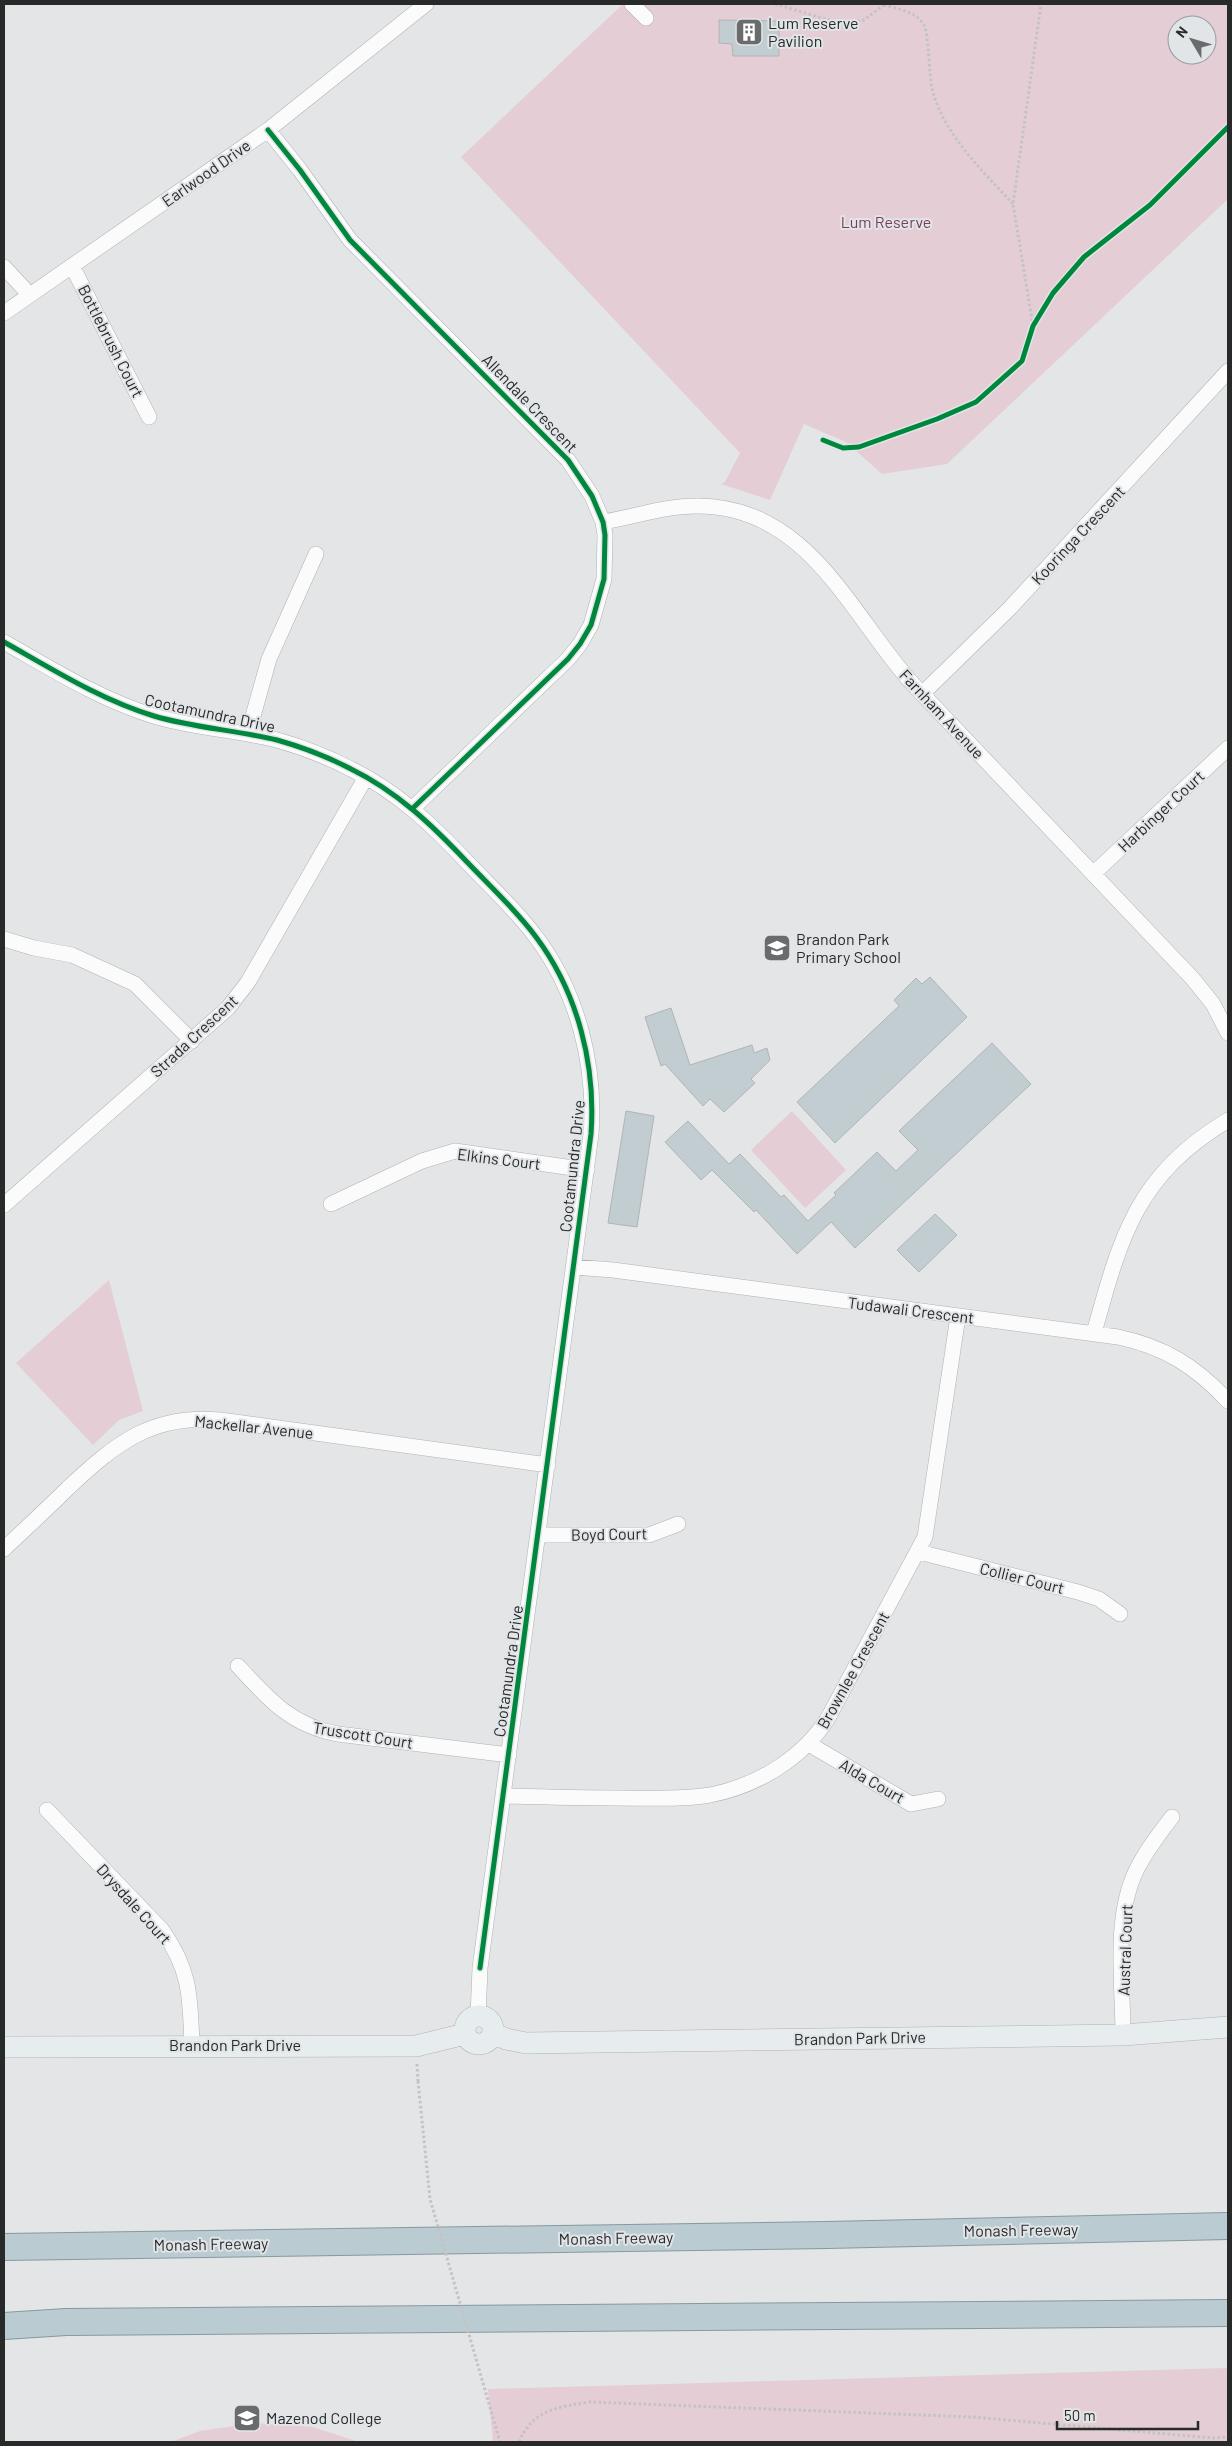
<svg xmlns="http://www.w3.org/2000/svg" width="1232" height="2446" font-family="Barlow,sans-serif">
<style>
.green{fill:#e5cdd6;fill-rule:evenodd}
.building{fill:#c2cdd1;stroke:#b2b4b4}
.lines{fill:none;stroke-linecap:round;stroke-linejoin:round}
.street-casing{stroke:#b0b2b2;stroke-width:16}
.secondary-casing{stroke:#b0b2b2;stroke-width:22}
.highway-casing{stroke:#86999e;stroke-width:28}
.path{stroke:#c3c3c4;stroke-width:3;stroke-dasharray:2.5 2.5;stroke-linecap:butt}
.street{stroke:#fbfbfb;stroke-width:15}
.secondary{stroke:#e7edee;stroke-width:21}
.highway{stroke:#baccd2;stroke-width:26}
.path-bridge{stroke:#c3c3c4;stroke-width:3;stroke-dasharray:2.5 2.5;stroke-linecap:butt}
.cycleway-casing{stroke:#e2e5e7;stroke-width:8}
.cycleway{stroke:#00873e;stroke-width:5}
.labels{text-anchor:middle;stroke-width:4;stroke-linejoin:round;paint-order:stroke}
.poi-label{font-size:16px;fill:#282a2a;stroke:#e2e5e7;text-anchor:start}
.street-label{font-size:16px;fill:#282a2a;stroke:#e2e5e7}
.park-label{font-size:16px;fill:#7b3e57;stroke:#e2e5e7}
</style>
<rect width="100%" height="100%" fill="#e3e5e6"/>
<path class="green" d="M 623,4 L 1228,4 L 1228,199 L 947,464 L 882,474 L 846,442 L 804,424 L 770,500 L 721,484 L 725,482 L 740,453 L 461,157 ZM 1177,25 L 1207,25 L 1207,55 L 1177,55 Z
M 792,1111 L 846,1170 L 805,1208 L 751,1150 Z
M 109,1280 L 143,1411 L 119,1420 L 93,1445 L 16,1363 Z
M 1228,2368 L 1228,2442 L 493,2442 L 488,2389 Z
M 255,2423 L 313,2427 L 359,2442 L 171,2442 L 200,2431 Z"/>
<path class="building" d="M 719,20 L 779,21 L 779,56 L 733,56 L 732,44 L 719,43 Z
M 930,977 L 967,1017 L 835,1143 L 797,1102 L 899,1006 L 894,1000 L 916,978 L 922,984 Z
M 671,1008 L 690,1065 L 752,1045 L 754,1053 L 767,1048 L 770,1060 L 751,1079 L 755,1083 L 724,1112 L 710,1099 L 703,1106 L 665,1064 L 661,1066 L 645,1017 Z
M 992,1043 L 1031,1084 L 855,1248 L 831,1222 L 797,1254 L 756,1210 L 754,1212 L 712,1170 L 701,1180 L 665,1142 L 688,1121 L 729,1164 L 740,1154 L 781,1197 L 784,1195 L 808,1221 L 836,1195 L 834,1193 L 877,1152 L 896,1171 L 918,1150 L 899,1131 Z
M 626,1111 L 654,1116 L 637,1227 L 608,1223 Z
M 935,1214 L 957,1235 L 919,1272 L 897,1250 Z"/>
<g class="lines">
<g class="street-casing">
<path id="street" d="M 632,4 L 646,18
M 268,130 L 300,170 L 350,240 L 568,460 L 592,496 L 603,522 L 605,535 L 604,579 L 591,625 L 580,644 L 568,659 L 413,808
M 72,266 L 149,417
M 4,267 L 29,294
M 4,313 L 268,130 L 426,4
M 603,522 C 633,517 666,506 696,506 C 806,505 848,610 910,681 L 1193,979 L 1213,1004 L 1228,1033
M 4,642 C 52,669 101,700 154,716 C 194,728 236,730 277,740 C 302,747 328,757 351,769 C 398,792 433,826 468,863 C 491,887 516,910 536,937 C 578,993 596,1065 591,1134 L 480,1968 L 478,2016
M 922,694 L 1010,608 L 1228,371
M 248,734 L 269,659 L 316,554
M 1094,873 L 1228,748
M 4,939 L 34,948 L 72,955 L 135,984 L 192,1041
M 331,1204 L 422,1161 L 455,1151 L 587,1170
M 4,1205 L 228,1008 L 248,982 L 366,777
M 574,1267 L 613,1270 L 1118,1337 C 1165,1347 1195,1366 1228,1401
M 1094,1333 C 1121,1235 1137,1175 1228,1120
M 539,1535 L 649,1535 L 678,1524
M 4,1549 C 25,1529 47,1509 68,1488 C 115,1444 151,1414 220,1420 L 548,1465
M 919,1552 L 1078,1592 L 1099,1599 L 1120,1614
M 238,1666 C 269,1700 292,1726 338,1734 L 509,1755
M 809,1744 L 911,1804 L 938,1799
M 504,1796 C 541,1797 578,1798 615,1798 C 646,1798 679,1800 710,1795 C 757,1786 803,1758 828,1718 L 925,1537 L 958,1316
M 47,1810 L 162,1930 C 191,1971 190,1997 192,2045
M 1123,2035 C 1123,1984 1113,1919 1136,1871 C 1145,1852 1159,1834 1172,1817"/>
</g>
<g class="secondary-casing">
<path id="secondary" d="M465 2030a14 14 0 1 1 28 0a14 14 0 1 1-28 0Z
M 493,2033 L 506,2039 L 526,2043 L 1123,2035 L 1228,2027
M 4,2047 L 416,2046 L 465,2034"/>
</g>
<g class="highway-casing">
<path id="highway" d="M 4,2247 L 827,2235 L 1228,2226
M 4,2326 L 66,2322 L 1228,2313"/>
</g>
<path class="path" d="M 775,4 L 839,23 L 864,20 L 885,4
M 884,5 C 897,9 916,11 924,25 C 929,35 929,75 932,89 C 944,135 982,170 1013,204
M 1033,326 L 1013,204 L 1041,4
M 417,2064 L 418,2081
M 519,2442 C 533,2409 558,2407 590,2402 L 972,2417 L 1213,2438 L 1228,2437"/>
<use href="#street" class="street"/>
<use href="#secondary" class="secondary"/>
<use href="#highway" class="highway"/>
<path class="path-bridge" d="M 418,2081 L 430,2199 L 500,2442"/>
<g class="cycleway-casing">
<path id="cycleway" d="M 268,130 L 300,170 L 350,240 L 568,460 L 592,496 L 603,522 L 605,535 L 604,579 L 591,625 L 580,644 L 568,659 L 413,808
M 823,440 L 843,448 L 859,447 L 937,419 L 976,402 L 1022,361 L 1033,326 L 1053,293 L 1084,257 L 1150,205 L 1228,127
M 4,642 C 52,669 101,700 154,716 C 194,728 236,730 277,740 C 302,747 328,757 351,769 C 398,792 433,826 468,863 C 491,887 516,910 536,937 C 578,993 596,1065 591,1134 L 480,1968"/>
</g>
<use href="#cycleway" class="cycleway"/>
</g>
<defs>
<g id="building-square" transform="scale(1.4375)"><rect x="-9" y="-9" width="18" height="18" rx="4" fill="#696b6c" stroke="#e2e5e7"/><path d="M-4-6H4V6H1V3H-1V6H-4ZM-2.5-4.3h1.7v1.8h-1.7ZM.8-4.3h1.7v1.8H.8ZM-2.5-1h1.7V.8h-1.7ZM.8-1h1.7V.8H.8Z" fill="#fff"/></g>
<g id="school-square" transform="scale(1.4375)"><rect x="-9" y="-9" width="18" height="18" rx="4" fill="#696b6c" stroke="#e2e5e7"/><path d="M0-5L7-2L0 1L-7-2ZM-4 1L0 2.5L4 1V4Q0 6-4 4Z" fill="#fff"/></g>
</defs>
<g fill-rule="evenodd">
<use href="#building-square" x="749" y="32"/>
<use href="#school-square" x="777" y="948"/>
<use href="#school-square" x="247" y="2418"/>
</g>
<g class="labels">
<g class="poi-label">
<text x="768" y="29">Lum Reserve<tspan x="768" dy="18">Pavilion</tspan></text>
<text x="796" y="945">Brandon Park<tspan x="796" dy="18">Primary School</tspan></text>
<text x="266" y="2424">Mazenod College</text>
</g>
<g class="street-label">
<text transform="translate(206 173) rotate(-35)" y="6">Earlwood Drive</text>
<text transform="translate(111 341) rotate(63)" y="6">Bottlebrush Court</text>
<text transform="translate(530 403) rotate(46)" y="6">Allendale Crescent</text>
<text transform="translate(1078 535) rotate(-47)" y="6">Kooringa Crescent</text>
<text transform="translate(210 713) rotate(12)" y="6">Cootamundra Drive</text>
<text transform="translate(942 714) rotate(47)" y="6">Farnham Avenue</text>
<text transform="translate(1161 811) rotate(-43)" y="6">Harbinger Court</text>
<text transform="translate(194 1036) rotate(-43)" y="6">Strada Crescent</text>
<text transform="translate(499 1159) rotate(7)" y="6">Elkins Court</text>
<text transform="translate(572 1166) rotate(-84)" y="6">Cootamundra Drive</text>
<text transform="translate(911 1310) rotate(7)" y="6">Tudawali Crescent</text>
<text transform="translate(254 1427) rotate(6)" y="6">Mackellar Avenue</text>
<text transform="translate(609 1534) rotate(-1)" y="6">Boyd Court</text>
<text transform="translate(1022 1578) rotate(14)" y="6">Collier Court</text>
<text transform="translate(853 1670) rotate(-61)" y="6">Brownlee Crescent</text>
<text transform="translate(508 1671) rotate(-82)" y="6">Cootamundra Drive</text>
<text transform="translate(363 1735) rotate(9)" y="6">Truscott Court</text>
<text transform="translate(872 1781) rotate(30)" y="6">Alda Court</text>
<text transform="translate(134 1904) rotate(48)" y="6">Drysdale Court</text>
<text transform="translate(1125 1950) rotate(-88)" y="6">Austral Court</text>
<text transform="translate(860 2038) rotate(-1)" y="6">Brandon Park Drive</text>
<text x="235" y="2051">Brandon Park Drive</text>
<text transform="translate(1021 2230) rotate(-1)" y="6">Monash Freeway</text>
<text transform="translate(616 2238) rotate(-1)" y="6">Monash Freeway</text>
<text transform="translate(211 2244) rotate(-1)" y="6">Monash Freeway</text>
</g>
<g class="park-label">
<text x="886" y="228">Lum Reserve</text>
</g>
</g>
<rect width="1232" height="2446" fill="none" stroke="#282a2a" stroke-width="10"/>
<g transform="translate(1192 40) rotate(308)"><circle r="24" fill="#e2e5e7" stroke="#989a9b"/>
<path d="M0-4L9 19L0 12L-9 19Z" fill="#696b6c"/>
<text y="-8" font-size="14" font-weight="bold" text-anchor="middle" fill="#282a2a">N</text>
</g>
<path d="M1057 2421v8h141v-8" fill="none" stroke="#282a2a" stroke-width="2.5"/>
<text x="1064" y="2421" font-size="15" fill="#282a2a" stroke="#e2e5e7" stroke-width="4" paint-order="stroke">50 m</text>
</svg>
